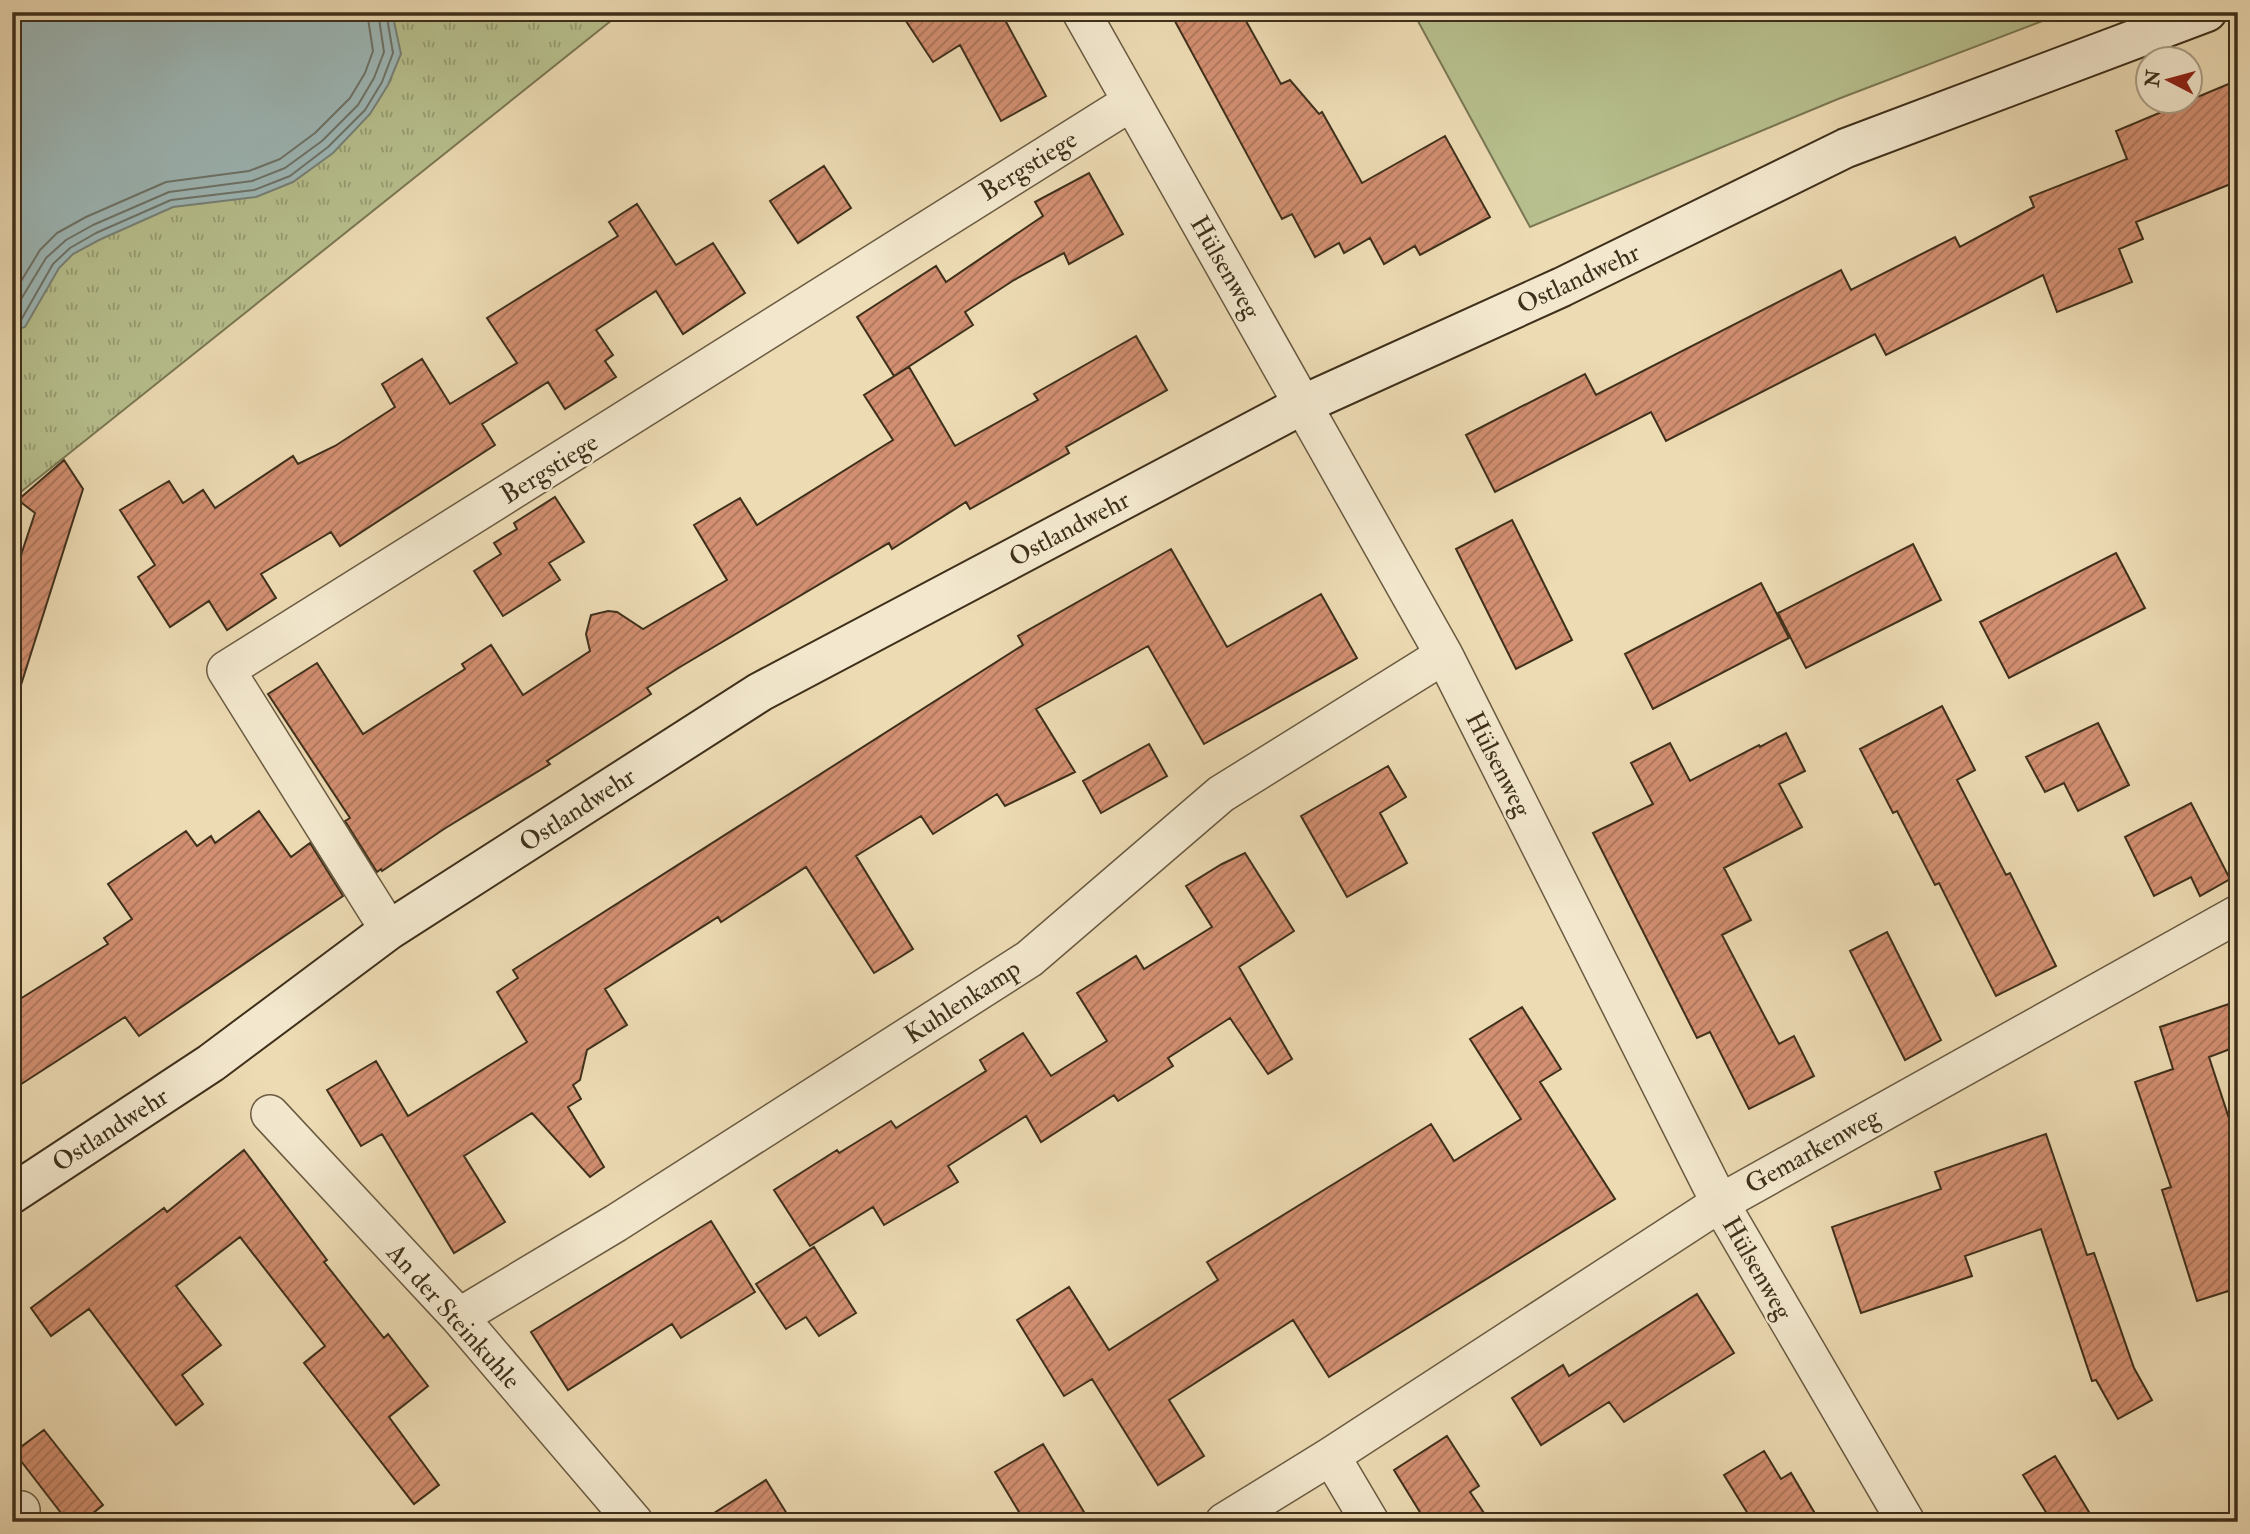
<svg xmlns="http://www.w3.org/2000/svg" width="2250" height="1534" font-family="'IM FELL Double Pica',serif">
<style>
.green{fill:#b7c08e;stroke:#7b7854;stroke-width:2}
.park{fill:url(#park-tufts);stroke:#7b7854;stroke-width:2}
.water{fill:#9db8b8;stroke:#778279;stroke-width:2}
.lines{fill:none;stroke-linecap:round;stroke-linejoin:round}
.shore{stroke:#6e746a;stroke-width:2}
.building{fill:url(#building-hatch);stroke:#3f301b;stroke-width:2}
.street-casing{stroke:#6a5b41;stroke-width:40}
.secondary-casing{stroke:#3f301b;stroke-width:42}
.street{stroke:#f3e8ce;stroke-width:37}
.secondary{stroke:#f3e8ce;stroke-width:38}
.labels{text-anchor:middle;stroke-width:5;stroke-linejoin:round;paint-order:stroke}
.street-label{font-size:26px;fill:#3f301b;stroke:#f3e8ce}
</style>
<defs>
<pattern id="park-tufts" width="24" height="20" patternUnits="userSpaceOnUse" patternTransform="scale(1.75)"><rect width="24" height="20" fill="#b7c08e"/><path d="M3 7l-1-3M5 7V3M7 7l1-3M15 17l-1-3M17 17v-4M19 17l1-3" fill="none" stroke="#969c73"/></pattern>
<pattern id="building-hatch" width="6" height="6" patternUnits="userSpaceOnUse" patternTransform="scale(1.75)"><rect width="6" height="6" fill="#d28f71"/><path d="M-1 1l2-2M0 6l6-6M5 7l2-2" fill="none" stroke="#ac755c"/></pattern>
</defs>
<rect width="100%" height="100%" fill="#eddbb4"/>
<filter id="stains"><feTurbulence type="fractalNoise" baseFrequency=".00286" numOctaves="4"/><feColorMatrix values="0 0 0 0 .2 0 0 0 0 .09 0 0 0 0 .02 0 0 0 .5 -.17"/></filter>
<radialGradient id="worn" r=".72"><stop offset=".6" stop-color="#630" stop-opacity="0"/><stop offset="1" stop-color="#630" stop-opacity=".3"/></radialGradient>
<path class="green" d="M 1413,12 L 2066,12 L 1838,99 L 1530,227 Z"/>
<path class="park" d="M 12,12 L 622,12 L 12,499 Z"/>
<path class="water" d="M 12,12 L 392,12 L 401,54 L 388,85 L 370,114 L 333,153 L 293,182 L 256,197 L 173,207 L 99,240 L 73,254 L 59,268 L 25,327 L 12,331 Z"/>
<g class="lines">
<path class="shore" d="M 12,296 L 40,250 L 57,233 L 86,217 L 166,182 L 249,171 L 280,159 L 315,133 L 350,98 L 365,73 L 373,51 L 367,12
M 12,314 L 46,258 L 66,240 L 93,225 L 169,192 L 252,181 L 285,168 L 322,141 L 358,105 L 374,78 L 384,52 L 378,12
M 12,324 L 21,320 L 53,264 L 70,248 L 96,233 L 171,200 L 254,190 L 290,176 L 328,147 L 365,110 L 382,82 L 393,53 L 386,12"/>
</g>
<path class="building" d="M 900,12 L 1013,12 L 1004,18 L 1046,96 L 1001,121 L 960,45 L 933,62 Z
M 1170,12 L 1241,12 L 1281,84 L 1290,80 L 1319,114 L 1322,112 L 1362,183 L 1445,136 L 1490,217 L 1420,255 L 1415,246 L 1384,264 L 1370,238 L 1344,253 L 1339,243 L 1315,257 L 1292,214 L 1282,219 Z
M 2238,80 L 2238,181 L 2136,222 L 2143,239 L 2119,249 L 2132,282 L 2057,312 L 2043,275 L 1886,355 L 1875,334 L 1666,441 L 1651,412 L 1495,492 L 1466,435 L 1585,374 L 1596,395 L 1841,270 L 1851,290 L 1955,237 L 1960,247 L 2034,207 L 2030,197 L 2127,159 L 2116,131 Z
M 824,166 L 851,208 L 798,243 L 770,201 Z
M 1089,173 L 1123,234 L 1069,264 L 1064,253 L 1014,280 L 965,312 L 973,325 L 894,376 L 857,317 L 936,266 L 946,282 L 1043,216 L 1035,202 Z
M 637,204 L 676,265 L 713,243 L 745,293 L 683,334 L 656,291 L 596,330 L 613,355 L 605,361 L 616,377 L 565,409 L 548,382 L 482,424 L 495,445 L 340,546 L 331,532 L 261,574 L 276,598 L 227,630 L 209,601 L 170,627 L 138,577 L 155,565 L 120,510 L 169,481 L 183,503 L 203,490 L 215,508 L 293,456 L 298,464 L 335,446 L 395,407 L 382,384 L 422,359 L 450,404 L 517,363 L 487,318 L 618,236 L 609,222 Z
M 1136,336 L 1167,390 L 1066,447 L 1069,453 L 970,509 L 966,502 L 892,549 L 889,543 L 680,667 L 647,688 L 651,694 L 547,761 L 550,764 L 444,829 L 382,871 L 381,869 L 377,872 L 345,821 L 350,818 L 268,694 L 317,663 L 363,734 L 465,669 L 462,664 L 491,645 L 523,695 L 590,651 L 586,634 L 591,615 L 608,611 L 617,612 L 643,629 L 727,580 L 694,525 L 740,498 L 757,525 L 893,440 L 864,395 L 909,367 L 955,446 L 1038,400 L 1034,394 Z
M 64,460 L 83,489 L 20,688 L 12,686 L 12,582 L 35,513 L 18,500 Z
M 555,497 L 584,542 L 549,563 L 560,580 L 503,616 L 474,571 L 501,554 L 494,543 L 517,529 L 514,523 Z
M 1512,520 L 1572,640 L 1516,669 L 1456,549 Z
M 1913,544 L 1941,600 L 1806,668 L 1778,613 Z
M 1171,549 L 1227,647 L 1321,594 L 1357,658 L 1204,744 L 1148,646 L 1036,709 L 1075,772 L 1005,806 L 997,794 L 933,834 L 921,816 L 856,856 L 913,949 L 894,961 L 874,973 L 806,867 L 721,922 L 718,917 L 605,989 L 627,1025 L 587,1050 L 580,1080 L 573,1085 L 581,1099 L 568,1107 L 604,1167 L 590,1177 L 532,1113 L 464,1156 L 505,1222 L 454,1253 L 382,1134 L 361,1146 L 327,1090 L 376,1061 L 408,1116 L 527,1042 L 497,992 L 518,978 L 513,970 L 1023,645 L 1018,636 Z
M 2116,553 L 2145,608 L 2009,678 L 1980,622 Z
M 1761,583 L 1789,638 L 1653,709 L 1625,654 Z
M 1942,706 L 1975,770 L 1957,780 L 2006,875 L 2010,873 L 2056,966 L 1996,996 L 1939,883 L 1935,885 L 1897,811 L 1893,813 L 1860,749 Z
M 2098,723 L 2129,785 L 2078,811 L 2064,783 L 2045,792 L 2026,757 Z
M 1786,733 L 1805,771 L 1779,784 L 1802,827 L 1724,868 L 1751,920 L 1722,935 L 1779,1044 L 1794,1036 L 1814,1076 L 1749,1109 L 1710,1032 L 1697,1038 L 1593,833 L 1653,804 L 1631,763 L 1670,743 L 1690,781 L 1759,745 L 1760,747 Z
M 1149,744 L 1167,776 L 1101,813 L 1083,781 Z
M 1388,766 L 1406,797 L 1380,813 L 1407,863 L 1347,897 L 1301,816 Z
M 2191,803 L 2230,879 L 2200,896 L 2191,877 L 2154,896 L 2125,837 Z
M 259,811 L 291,857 L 310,843 L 343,896 L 139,1036 L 125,1017 L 12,1090 L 12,1004 L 108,944 L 104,938 L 132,919 L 108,884 L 186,831 L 197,846 L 211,836 L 215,843 Z
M 1245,853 L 1294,931 L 1239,967 L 1292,1059 L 1268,1074 L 1230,1018 L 1168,1058 L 1173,1066 L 1118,1101 L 1114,1095 L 1041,1142 L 1026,1116 L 948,1166 L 958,1182 L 884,1225 L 873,1207 L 810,1246 L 774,1190 L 837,1150 L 839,1153 L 891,1121 L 896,1128 L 986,1071 L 980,1060 L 1023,1033 L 1051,1076 L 1107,1041 L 1077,993 L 1136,956 L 1144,969 L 1212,927 L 1186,886 L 1222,864 Z
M 1887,932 L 1941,1040 L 1905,1060 L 1850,951 Z
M 2238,1001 L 2238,1046 L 2209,1057 L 2238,1146 L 2238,1288 L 2197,1301 L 2162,1190 L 2171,1187 L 2135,1082 L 2173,1069 L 2160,1027 Z
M 1522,1007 L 1561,1069 L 1540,1082 L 1615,1199 L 1329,1377 L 1293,1320 L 1169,1400 L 1204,1456 L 1158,1485 L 1092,1379 L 1064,1396 L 1017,1320 L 1069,1287 L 1109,1350 L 1218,1280 L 1207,1262 L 1431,1124 L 1454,1161 L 1521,1119 L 1470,1039 Z
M 2046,1134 L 2087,1255 L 2094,1253 L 2134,1368 L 2152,1400 L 2118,1419 L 2096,1380 L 2092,1381 L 2041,1229 L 1965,1256 L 1972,1276 L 1861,1313 L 1832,1227 L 1941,1189 L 1935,1172 Z
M 244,1150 L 327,1260 L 324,1262 L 384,1338 L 388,1334 L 428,1386 L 389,1417 L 439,1485 L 414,1504 L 304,1363 L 325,1346 L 240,1237 L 176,1286 L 221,1345 L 182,1375 L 203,1404 L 176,1425 L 89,1309 L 51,1336 L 31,1308 L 164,1208 L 167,1212 Z
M 711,1221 L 755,1292 L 681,1338 L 672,1324 L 568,1390 L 531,1332 Z
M 814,1247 L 856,1313 L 819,1336 L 806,1317 L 786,1329 L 756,1284 Z
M 1697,1294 L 1734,1353 L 1624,1422 L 1609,1402 L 1541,1445 L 1512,1398 L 1563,1365 L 1569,1376 Z
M 44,1430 L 103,1505 L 82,1522 L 68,1522 L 14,1452 Z
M 1447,1436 L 1479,1486 L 1470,1492 L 1490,1522 L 1426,1522 L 1394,1470 Z
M 1043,1444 L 1090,1522 L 1025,1522 L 995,1472 Z
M 1764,1451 L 1781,1479 L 1791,1473 L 1820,1522 L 1753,1522 L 1724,1475 Z
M 2055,1456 L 2095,1522 L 2052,1522 L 2023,1475 Z
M 766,1480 L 792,1522 L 700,1522 Z"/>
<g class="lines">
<g class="street-casing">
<path id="street" d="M 1081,12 L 1444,655 L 1720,1203 L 1906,1522
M 389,930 L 226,670 C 528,481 829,290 1131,102
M 270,1114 L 459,1317 L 634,1522
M 459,1317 L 616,1223 L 1029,959 L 1221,794 L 1444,655
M 1331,1456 L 1370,1522
M 12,1518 L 21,1510
M 1224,1522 L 1331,1456 L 1720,1203 L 2238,914"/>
</g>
<g class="secondary-casing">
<path id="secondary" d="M 12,1194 L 211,1063 L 389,930 L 760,692 L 1304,404 L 1562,287 L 1846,148 L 2207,12"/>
</g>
<use href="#street" class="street"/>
<use href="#secondary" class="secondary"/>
</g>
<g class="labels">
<g class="street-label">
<text transform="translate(1028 165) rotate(-32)" y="9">Bergstiege</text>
<text transform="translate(1226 267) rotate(60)" y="9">Hülsenweg</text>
<text transform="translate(1578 278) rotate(-25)" y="9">Ostlandwehr</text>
<text transform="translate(549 468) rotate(-32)" y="9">Bergstiege</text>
<text transform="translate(1069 528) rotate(-28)" y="9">Ostlandwehr</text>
<text transform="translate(1499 764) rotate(63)" y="9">Hülsenweg</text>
<text transform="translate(577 809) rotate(-33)" y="9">Ostlandwehr</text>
<text transform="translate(962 1001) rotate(-33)" y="9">Kuhlenkamp</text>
<text transform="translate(110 1129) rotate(-33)" y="9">Ostlandwehr</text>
<text transform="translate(1812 1150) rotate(-29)" y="9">Gemarkenweg</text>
<text transform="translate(1758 1268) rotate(60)" y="9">Hülsenweg</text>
<text transform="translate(454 1316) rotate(48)" y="9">An der Steinkuhle</text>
</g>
</g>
<rect width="2250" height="1534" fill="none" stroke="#eddbb4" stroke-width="42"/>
<rect x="14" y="14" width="2222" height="1506" fill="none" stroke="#3f301b" stroke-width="3.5"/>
<rect x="21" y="21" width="2208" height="1492" fill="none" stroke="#3f301b" stroke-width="2"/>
<g transform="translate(2169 80) rotate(276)"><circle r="33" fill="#f3e8ce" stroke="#ab9e86" stroke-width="2"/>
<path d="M0-5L12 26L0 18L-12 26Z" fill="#8f2418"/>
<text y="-10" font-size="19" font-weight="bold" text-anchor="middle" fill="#3f301b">N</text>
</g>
<rect width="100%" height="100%" filter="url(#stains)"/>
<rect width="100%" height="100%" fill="url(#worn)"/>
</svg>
